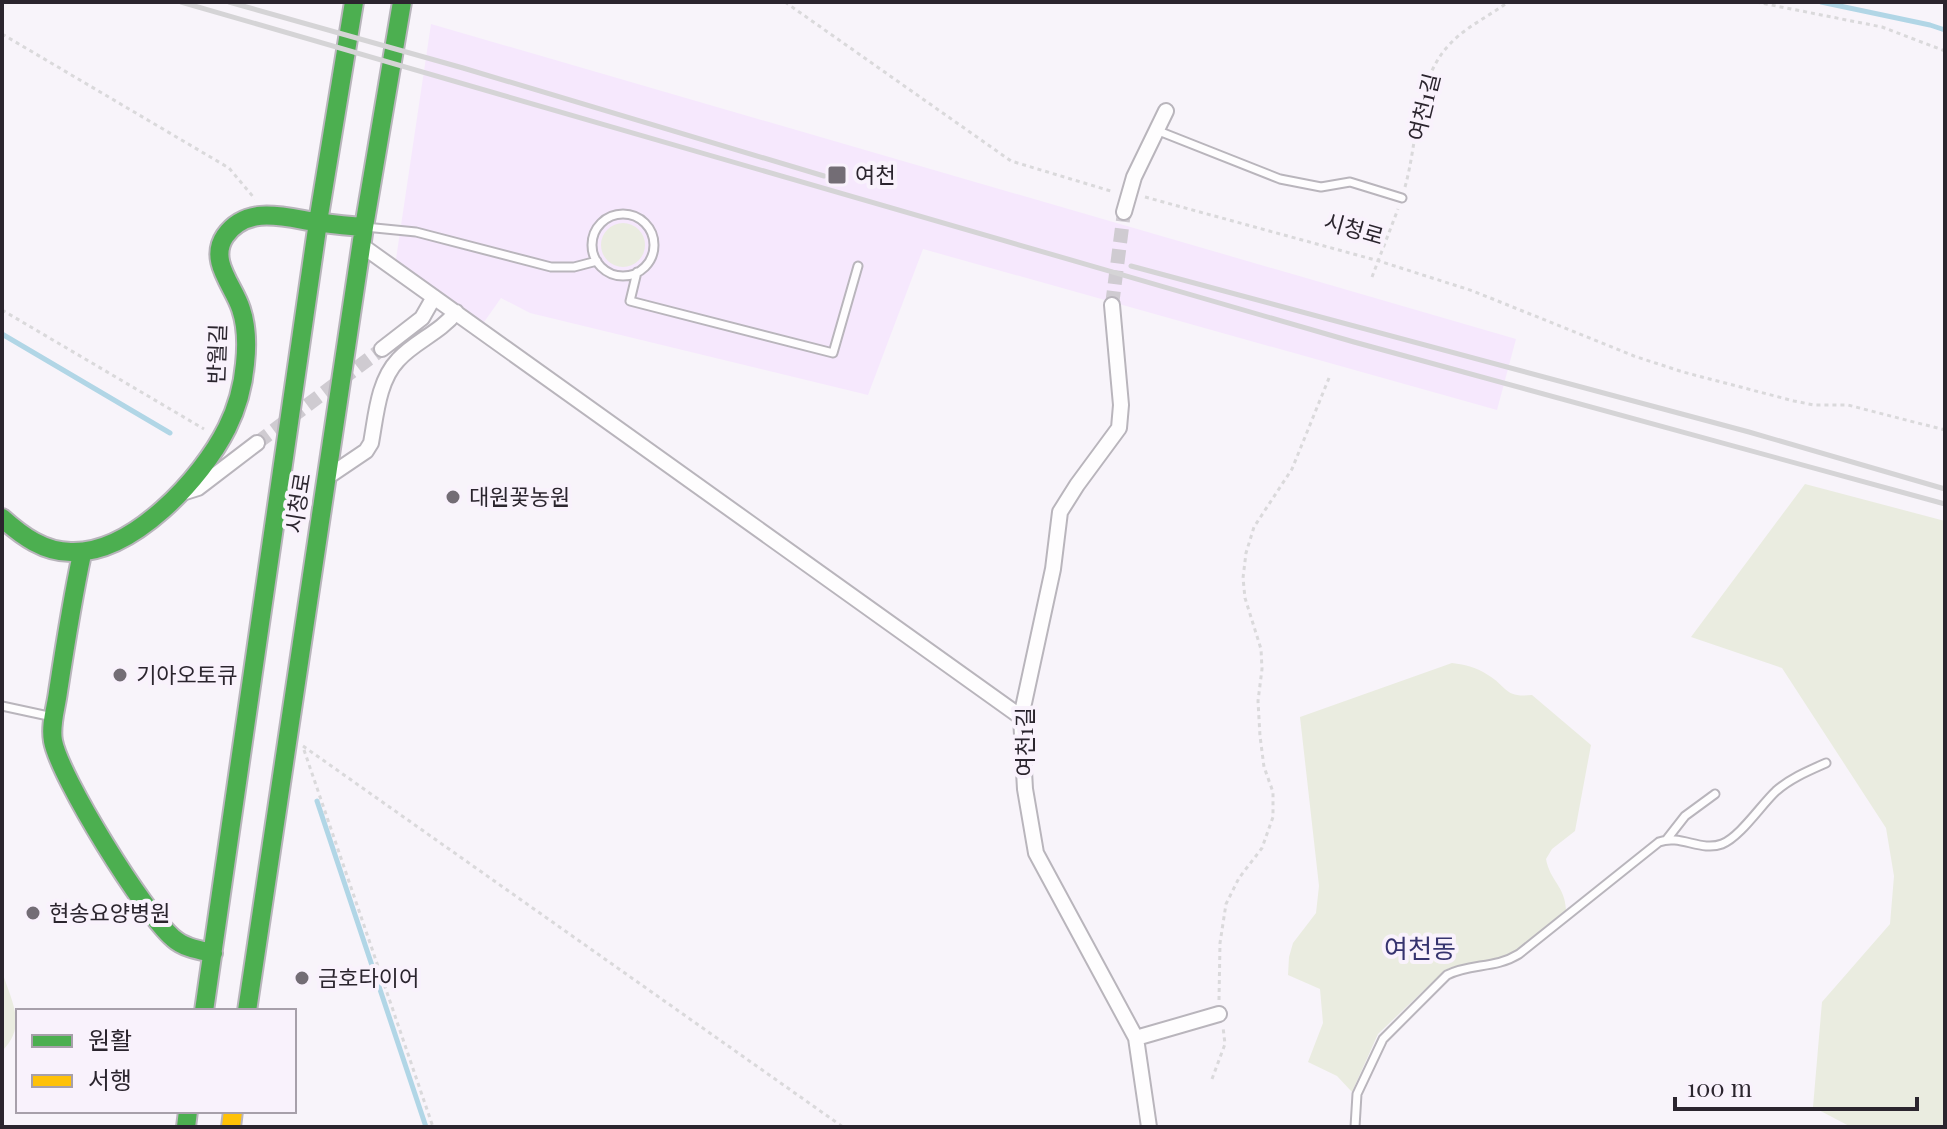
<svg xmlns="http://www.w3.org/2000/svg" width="1947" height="1129" font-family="'Playfair Display','Noto Sans KR',serif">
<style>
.built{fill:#f6e8fd}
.green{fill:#eaece0}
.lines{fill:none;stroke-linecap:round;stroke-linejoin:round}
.stream{stroke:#b1d6e6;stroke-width:5}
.street-tunnel{stroke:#cfcbd1;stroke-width:14;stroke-dasharray:14 7;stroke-linecap:butt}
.lane-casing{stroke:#b9b5bc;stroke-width:11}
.street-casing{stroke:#b9b5bc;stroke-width:18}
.fast-casing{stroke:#b9b5bc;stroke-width:22}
.slow-casing{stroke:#b9b5bc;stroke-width:22}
.path{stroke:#dad9db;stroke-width:3;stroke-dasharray:4 4;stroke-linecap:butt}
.lane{stroke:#fefdfe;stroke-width:7}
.street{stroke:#fefdfe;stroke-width:14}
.fast{stroke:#4caf50;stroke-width:18}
.slow{stroke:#ffc107;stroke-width:18}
.rail{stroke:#d5d4d6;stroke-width:5}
.poi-dot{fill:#736d75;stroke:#f9f2fc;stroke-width:3}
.labels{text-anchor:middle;stroke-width:8;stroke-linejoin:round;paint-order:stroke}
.street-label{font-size:22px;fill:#2b252e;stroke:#f9f2fc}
.poi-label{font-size:22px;fill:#2b252e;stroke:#f9f2fc;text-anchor:start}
.quarter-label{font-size:26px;fill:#36346f;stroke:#f9f2fc}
</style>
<rect width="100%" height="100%" fill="#f8f4fa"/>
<path class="built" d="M 431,24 L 1516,339 L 1497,410 L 923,249 L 868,395 L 530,313 L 501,298 L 482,325 L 396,259 Z"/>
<path class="green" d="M601 245a22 22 0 1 1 44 0a22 22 0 1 1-44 0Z
M 1805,484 L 1945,521 L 1945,1127 L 1851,1127 L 1813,1107 L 1822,1002 L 1890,924 L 1894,876 L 1886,828 L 1782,668 L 1691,637 Z
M 1452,663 C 1466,665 1476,667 1488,675 C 1508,687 1504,698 1532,695 L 1591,745 L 1575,831 L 1552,849 L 1546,859 C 1550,881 1565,886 1566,910 C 1546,925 1524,949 1500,958 C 1482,965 1462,961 1445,970 L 1378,1034 L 1352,1092 L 1337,1076 L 1308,1062 L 1323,1023 L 1320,989 L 1288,975 L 1289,957 L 1293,943 L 1316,913 L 1319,886 L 1300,717 Z
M 2,971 C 11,1001 28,1026 2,1051 Z"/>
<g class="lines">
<path class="stream" d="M 1821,2 L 1930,25 L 1945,30
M 2,334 L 170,433
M 317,801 L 426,1127"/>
<path class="street-tunnel" d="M 1112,305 L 1124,212
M 257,443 L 382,349"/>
<g class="lane-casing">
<path id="lane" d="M 1156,130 L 1280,179 L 1321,187 L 1350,182 L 1402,198
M592 245a31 31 0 1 1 62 0a31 31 0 1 1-62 0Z
M 365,227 L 416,232 L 551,267 L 574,267 L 597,261
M 637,272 L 630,301 L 833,353 L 858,266
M 2,706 L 53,717
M 1667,839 L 1685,816 L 1715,794
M 1355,1127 L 1357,1094 L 1383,1039 L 1447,975 C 1471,963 1495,969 1519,954 L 1659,842 C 1680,834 1701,852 1722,844 C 1740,837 1761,805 1776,791 C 1791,778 1808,771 1826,763"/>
</g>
<g class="street-casing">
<path id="street" d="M 1124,212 L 1134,177 L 1166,111
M 361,245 L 1021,717
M 1112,305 L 1121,405 L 1119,428 L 1077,485 L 1060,512 L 1053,569 L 1021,717 L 1025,789 L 1036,853 L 1136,1038 L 1149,1127
M 382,349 L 422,318 L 434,297
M 326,478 L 366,451 L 371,443 C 376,416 378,381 398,360 C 415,341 440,333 456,312
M 179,494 L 198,488 L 257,443
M 1136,1038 L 1219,1014"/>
</g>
<g class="fast-casing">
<path id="fast" d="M 2,518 C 22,536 44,552 71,552 C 133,554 202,478 227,428 C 237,408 243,386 245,364 C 247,346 247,327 241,309 C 234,286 208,261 225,236 C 247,205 284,217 315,222 C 331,224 348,226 364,227
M 82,554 C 72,600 65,646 58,692 C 56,708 50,725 53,741 C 60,778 144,913 173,938 C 184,948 199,950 213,953
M 204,1011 L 318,222 L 354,2
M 247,1011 L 364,227 L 402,2
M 186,1127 L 188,1111"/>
</g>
<g class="slow-casing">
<path id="slow" d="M 231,1127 L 233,1111"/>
</g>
<path class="path" d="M 785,2 L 1011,161 L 1114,192
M 1756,2 L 1882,27 L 1945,51
M 2,34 L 229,168 L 255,199
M 1405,187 C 1418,141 1415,83 1448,46 C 1465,27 1488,17 1508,2
M 1145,197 L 1379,261 L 1473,291 L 1634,356 L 1683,372 L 1794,401 L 1814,405 L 1848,405 L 1945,430
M 1372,277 L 1398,209
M 2,310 L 204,429
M 303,746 L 843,1127
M 304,750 L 433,1127
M 1219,1000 L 1220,943 L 1226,904 L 1239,878 L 1262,848 L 1273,817 L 1273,792 L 1264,767 L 1260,736 L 1258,701 L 1262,669 L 1261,649 L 1245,598 L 1243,578 L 1246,553 L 1254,527 L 1292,469 L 1329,378
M 1212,1079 L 1225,1044 L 1223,1027"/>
<use href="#lane" class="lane"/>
<use href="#street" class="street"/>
<use href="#fast" class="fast"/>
<use href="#slow" class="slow"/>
<path class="rail" d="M 181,2 L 1354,342 L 1945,504
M 229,2 L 463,68 L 824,176
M 1131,266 L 1749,432 L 1945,489"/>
</g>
<g class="poi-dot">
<rect x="827" y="165" width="20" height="20" rx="4"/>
<circle cx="453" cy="497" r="8"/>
<circle cx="120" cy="675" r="8"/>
<circle cx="33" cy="913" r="8"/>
<circle cx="302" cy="978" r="8"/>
</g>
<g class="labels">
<g class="street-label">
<text transform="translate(1424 107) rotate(-76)" y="8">여천1길</text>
<text transform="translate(1354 229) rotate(16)" y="8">시청로</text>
<text transform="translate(217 354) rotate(-88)" y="8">반월길</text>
<text transform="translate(298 503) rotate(-81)" y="8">시청로</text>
<text transform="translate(1025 742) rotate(-90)" y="8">여천1길</text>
</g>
<g class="poi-label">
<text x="855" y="183">여천</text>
<text x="469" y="505">대원꽃농원</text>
<text x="136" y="683">기아오토큐</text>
<text x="49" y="921">현송요양병원</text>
<text x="318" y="986">금호타이어</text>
</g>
<g class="quarter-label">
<text x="1420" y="958">여천동</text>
</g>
</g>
<rect width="1947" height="1129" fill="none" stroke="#2b252e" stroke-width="8"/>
<rect x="16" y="1009" width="280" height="104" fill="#f9f2fc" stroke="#a7a0aa" stroke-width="2"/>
<rect x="32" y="1035" width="40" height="12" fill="#4caf50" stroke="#a7a0aa" stroke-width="2"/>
<text x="88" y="1049" font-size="24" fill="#2b252e">원활</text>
<rect x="32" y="1075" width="40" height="12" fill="#ffc107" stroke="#a7a0aa" stroke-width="2"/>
<text x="88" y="1089" font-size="24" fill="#2b252e">서행</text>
<path d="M1675 1097v12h242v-12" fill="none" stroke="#2b252e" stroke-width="4"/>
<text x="1687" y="1097" font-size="24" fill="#2b252e" stroke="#f9f2fc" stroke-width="6" paint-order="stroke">100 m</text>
</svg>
